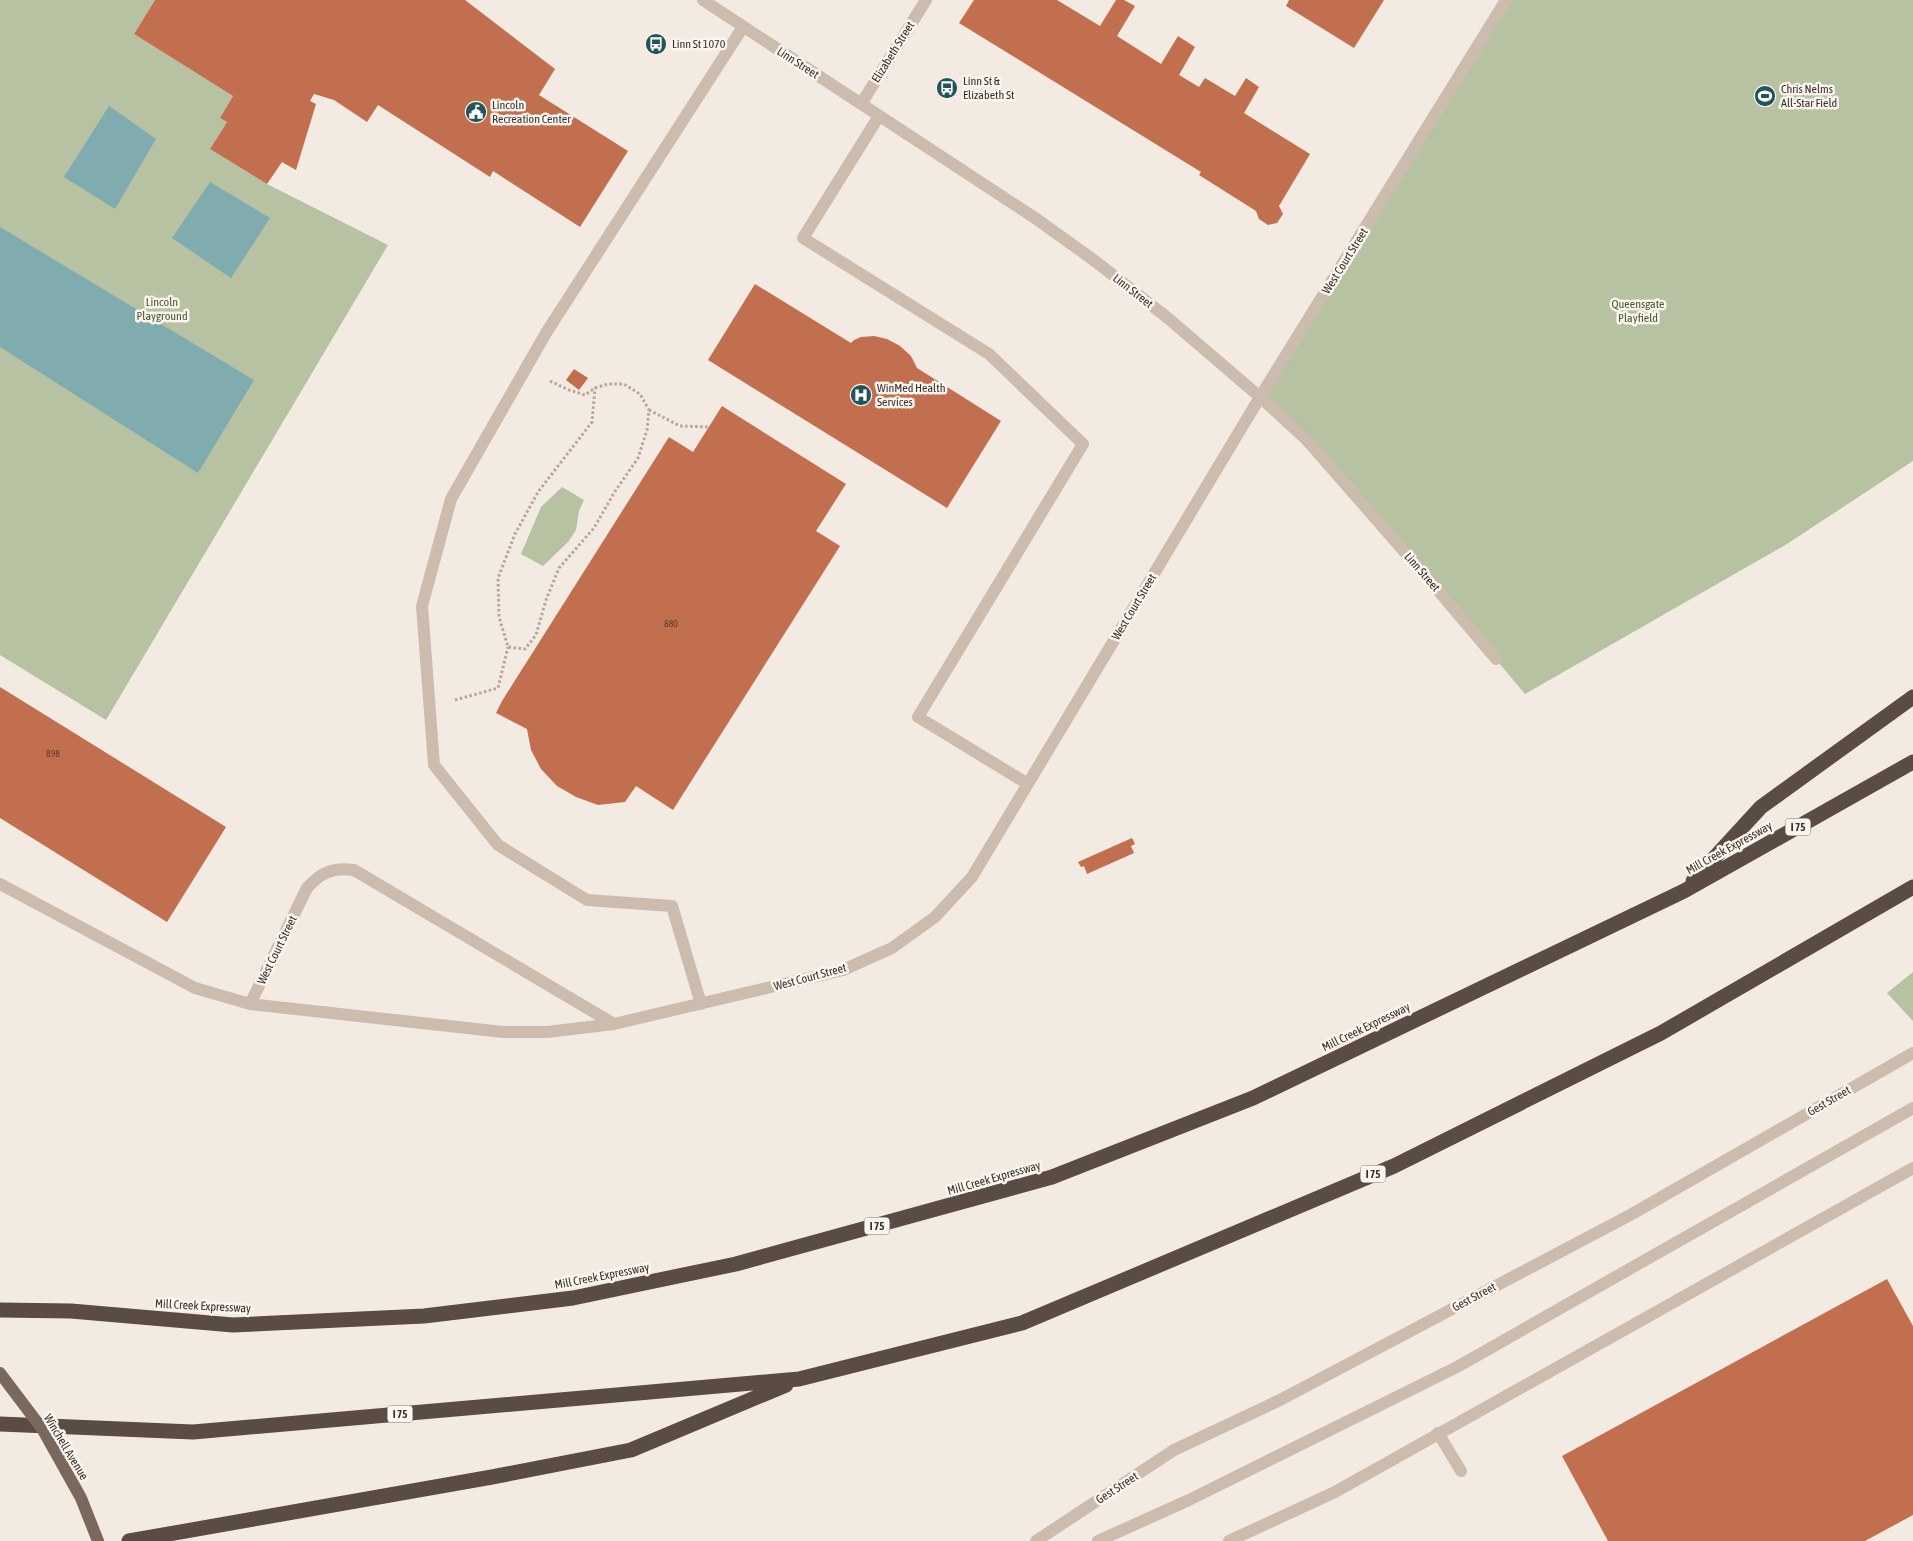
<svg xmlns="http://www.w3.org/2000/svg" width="1913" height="1541" font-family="'Asap Condensed',sans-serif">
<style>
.green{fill:#b6c2a1}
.water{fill:#81acaf}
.building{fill:#c26f50}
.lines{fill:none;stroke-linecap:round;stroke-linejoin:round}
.path{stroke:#b7a697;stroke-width:3;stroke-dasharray:2.5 2.5;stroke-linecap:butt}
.minor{stroke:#cbbcad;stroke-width:12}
.highway{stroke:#5a4b43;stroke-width:15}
.major-bridge{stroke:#7b685d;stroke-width:12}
.labels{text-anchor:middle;stroke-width:5;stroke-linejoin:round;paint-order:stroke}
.number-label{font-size:10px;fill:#5c4034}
.shield{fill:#faf5ee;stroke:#746b66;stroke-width:1}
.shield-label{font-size:11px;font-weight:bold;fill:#3a302b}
.poi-label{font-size:12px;fill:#3a302b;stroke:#faf5ee;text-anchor:start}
.street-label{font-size:12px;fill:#3a302b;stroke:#faf5ee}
.park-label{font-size:12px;fill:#485730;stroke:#faf5ee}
</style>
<rect width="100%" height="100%" fill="#f3ebe1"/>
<path class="green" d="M 0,0 L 155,0 L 134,34 L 233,96 L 220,118 L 227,122 L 210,149 L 267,184 L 388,245 L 106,720 L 0,655 Z
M 1506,0 L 1913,0 L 1913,461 L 1787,544 L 1525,694 L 1431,582 L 1260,397 Z
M 562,487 L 584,500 L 579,511 L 576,530 L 568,542 L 543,566 L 521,554 L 541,507 Z
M 1913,972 L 1913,1021 L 1887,993 Z"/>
<path class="water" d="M 109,106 L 156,139 L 115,209 L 64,177 Z
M 210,182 L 270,218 L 231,278 L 172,238 Z
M 0,227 L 254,380 L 198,473 L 0,347 Z"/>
<path class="building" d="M 155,0 L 465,0 L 555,69 L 539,95 L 628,151 L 580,227 L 493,171 L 490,177 L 378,105 L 367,122 L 334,100 L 314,94 L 310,101 L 316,104 L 296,170 L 282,162 L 267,184 L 210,149 L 227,122 L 220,118 L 233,96 L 134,34 Z
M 974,0 L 1057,0 L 1100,26 L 1116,0 L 1124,0 L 1135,6 L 1117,36 L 1161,64 L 1178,36 L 1195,47 L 1179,75 L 1199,87 L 1205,78 L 1235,96 L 1246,78 L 1259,87 L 1244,113 L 1310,154 L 1279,206 L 1283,214 L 1277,223 L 1268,225 L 1259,219 L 1256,211 L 1199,175 L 1201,172 L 959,23 Z
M 1289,0 L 1384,0 L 1354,48 L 1286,6 Z
M 755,284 L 851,343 L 854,340 L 861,337 L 874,336 L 887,339 L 900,346 L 911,356 L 917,368 L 1001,421 L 947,508 L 708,360 Z
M 574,369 L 588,378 L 579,390 L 566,380 Z
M 722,406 L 846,484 L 816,531 L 840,546 L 673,810 L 636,786 L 625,802 L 598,805 L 576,797 L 557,786 L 541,769 L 531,750 L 527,729 L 496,713 L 502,701 L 669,437 L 693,452 Z
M 0,687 L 226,827 L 167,922 L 0,818 Z
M 1132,838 L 1135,844 L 1131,846 L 1134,853 L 1087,874 L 1084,866 L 1081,867 L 1078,862 Z
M 1887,1279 L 1913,1326 L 1913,1515 L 1865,1541 L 1608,1541 L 1562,1456 Z"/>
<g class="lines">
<path class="path" d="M 550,381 L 569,390 L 585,395 L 595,388 L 608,384 L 624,384 L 640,394 L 649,410 L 647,430 L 638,458 L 614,493 L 594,528 L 559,568 L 546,600 L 536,635 L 525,649 L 508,647 L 499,617 L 498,578 L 515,534 L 538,492 L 592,422 L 595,388
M 649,410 L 680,426 L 709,427
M 455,700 L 498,688 L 508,647"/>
<path class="minor" d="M 703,0 L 1035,218 L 1095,261 L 1169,319 L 1260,397 L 1306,439 L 1431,582 L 1496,659
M 861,104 L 926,0
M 879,116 L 803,238 L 989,354 L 1083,444 L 918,717 L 1028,784
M 0,884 L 195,988 L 250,1004
M 701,1004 L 672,906 L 587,900 L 498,845 L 434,765 L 422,606 L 451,499 L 546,333 L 743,27
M 614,1024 L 354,870 C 334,867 321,872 307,888 L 250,1004 L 503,1032 L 547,1032 L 614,1024 L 843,970 L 892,948 L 935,917 L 972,877 L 1260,397 L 1506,0
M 1438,1433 L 1461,1471
M 1036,1541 L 1174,1450 L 1280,1400 L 1632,1214 L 1913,1053
M 1098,1541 L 1189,1500 L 1457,1367 L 1913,1108
M 1229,1541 L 1335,1492 L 1913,1168"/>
<path class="highway" d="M 1693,881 L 1761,807 L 1913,697
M 0,1310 L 71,1311 L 233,1325 L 424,1316 L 573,1298 L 736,1264 L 1052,1177 L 1253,1098 L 1684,891 L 1913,762
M 0,1424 L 193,1432 L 799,1379 L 1022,1323 L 1394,1166 L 1661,1033 L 1913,887
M 129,1541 L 492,1477 L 631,1450 L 786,1385"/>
<path class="major-bridge" d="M 0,1373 L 43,1430 L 81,1498 L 98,1541"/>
</g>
<defs>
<g id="bus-disc" transform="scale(1.125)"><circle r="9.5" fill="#21555a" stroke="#faf5ee"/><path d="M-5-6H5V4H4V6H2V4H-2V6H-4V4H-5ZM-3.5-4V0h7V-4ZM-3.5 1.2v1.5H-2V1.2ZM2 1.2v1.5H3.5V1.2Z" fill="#fff"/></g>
<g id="stadium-disc" transform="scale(1.125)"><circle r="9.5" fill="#21555a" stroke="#faf5ee"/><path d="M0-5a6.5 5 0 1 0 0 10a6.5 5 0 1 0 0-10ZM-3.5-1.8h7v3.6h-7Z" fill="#fff"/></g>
<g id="civic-disc" transform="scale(1.125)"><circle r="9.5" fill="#21555a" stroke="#faf5ee"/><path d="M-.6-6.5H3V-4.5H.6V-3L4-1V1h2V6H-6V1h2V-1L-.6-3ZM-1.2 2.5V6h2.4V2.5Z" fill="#fff"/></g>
<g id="hospital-disc" transform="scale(1.125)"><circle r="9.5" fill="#21555a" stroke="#faf5ee"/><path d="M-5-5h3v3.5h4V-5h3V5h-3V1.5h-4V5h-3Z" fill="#fff"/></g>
</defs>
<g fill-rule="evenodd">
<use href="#bus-disc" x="656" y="44"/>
<use href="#bus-disc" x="947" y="88"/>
<use href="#stadium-disc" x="1765" y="96"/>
<use href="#civic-disc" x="476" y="112"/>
<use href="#hospital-disc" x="861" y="395"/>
</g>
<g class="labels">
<g class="number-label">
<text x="671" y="627">880</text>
<text x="53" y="757">898</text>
</g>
<g class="shield">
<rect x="1785.5" y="818.5" width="25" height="17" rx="4"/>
<rect x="1360.5" y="1165.5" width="25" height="17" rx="4"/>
<rect x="864.5" y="1217.5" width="25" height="17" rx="4"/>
<rect x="387.5" y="1405.5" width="25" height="17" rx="4"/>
</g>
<g class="shield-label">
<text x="1798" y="831">I 75</text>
<text x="1373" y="1178">I 75</text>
<text x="877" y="1230">I 75</text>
<text x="400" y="1418">I 75</text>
</g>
<g class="poi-label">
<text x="672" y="48">Linn St 1070</text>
<text x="963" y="85">Linn St &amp;<tspan x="963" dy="14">Elizabeth St</tspan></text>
<text x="1781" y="93">Chris Nelms<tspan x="1781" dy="14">All-Star Field</tspan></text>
<text x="492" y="109">Lincoln<tspan x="492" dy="14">Recreation Center</tspan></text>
<text x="877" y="392">WinMed Health<tspan x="877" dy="14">Services</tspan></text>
</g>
<g class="street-label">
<text transform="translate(893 52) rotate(-58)" y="4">Elizabeth Street</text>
<text transform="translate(798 63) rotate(33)" y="4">Linn Street</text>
<text transform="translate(1345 261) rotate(-58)" y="4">West Court Street</text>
<text transform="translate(1133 291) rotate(38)" y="4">Linn Street</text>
<text transform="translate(1422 572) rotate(49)" y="4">Linn Street</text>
<text transform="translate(1134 607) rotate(-59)" y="4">West Court Street</text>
<text transform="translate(1729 848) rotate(-29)" y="4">Mill Creek Expressway</text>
<text transform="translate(277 950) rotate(-64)" y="4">West Court Street</text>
<text transform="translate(810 977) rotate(-15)" y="4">West Court Street</text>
<text transform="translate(1366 1027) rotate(-26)" y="4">Mill Creek Expressway</text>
<text transform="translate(1829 1101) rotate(-30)" y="4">Gest Street</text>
<text transform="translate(994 1178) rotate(-16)" y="4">Mill Creek Expressway</text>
<text transform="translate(602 1276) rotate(-11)" y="4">Mill Creek Expressway</text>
<text transform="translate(1474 1297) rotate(-28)" y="4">Gest Street</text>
<text transform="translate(203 1306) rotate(3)" y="4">Mill Creek Expressway</text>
<text transform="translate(66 1447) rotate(59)" y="4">Winchell Avenue</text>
<text transform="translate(1117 1488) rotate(-33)" y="4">Gest Street</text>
</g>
<g class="park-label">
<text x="162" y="306">Lincoln<tspan x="162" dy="14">Playground</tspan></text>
<text x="1638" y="308">Queensgate<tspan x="1638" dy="14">Playfield</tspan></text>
</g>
</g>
</svg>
